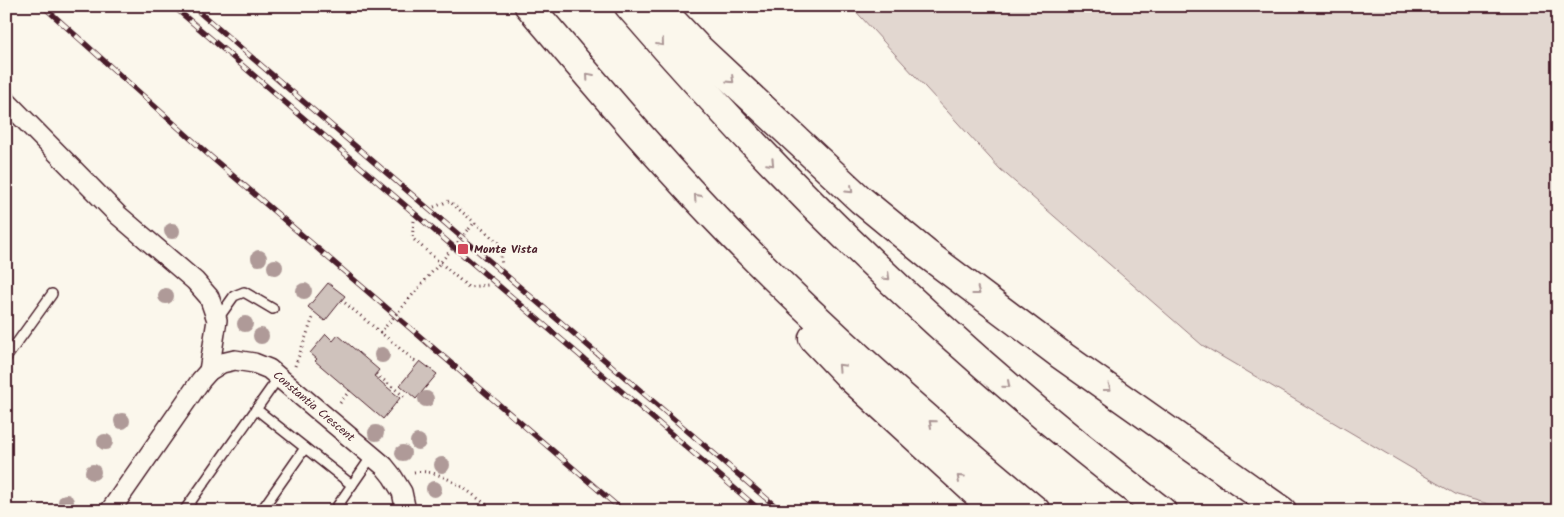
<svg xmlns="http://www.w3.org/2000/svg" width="1564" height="517" viewBox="0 0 1564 517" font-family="Kalam,sans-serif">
<rect width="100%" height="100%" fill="#fbf7ec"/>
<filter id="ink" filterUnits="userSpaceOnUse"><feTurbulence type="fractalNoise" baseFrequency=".02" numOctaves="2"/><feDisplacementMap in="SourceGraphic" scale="10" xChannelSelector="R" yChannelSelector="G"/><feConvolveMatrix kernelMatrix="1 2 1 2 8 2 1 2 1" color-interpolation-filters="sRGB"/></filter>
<g filter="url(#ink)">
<!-- green -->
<polygon fill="#e2d7d0" stroke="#967b7e" points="851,6 1558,6 1558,511 1513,511 1457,495 1202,345 1000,169"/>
<!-- building -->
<g fill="#cfc2bc" stroke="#4a1f2b">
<polygon points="328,283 345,296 325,321 308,307"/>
<polygon points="326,334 333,341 338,335 379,370 374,376 400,398 383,419 315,361 317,359 310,353"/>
<polygon points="420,361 437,374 416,399 400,385"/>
</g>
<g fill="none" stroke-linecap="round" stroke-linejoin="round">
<!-- service casing -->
<g stroke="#4a1f2b" stroke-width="12">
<g id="service">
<polyline points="217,320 234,296 244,292 273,309"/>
<polyline points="6,358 52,294"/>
<polyline points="256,409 352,485"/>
<polyline points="184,511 279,377"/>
<polyline points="261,511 305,448"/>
<polyline points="334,511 372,456"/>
</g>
</g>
<!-- minor casing -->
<g stroke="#4a1f2b" stroke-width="22">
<g id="minor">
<polyline points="6,101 118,215 195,281 209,297 217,320 209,371"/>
<polyline points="110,511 201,380 209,371 222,363 235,360 254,363 269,369 384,466 392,476 402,492 406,511"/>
</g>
</g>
<!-- motorway casing -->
<g stroke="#4a1f2b" stroke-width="31">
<g id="motorway">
<path d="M529,6c66,77 130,155 201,227 96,99 200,190 306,278"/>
<path d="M629,6c160,186 338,356 533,505"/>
<polyline points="658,6 696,46 861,200 928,255 1061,355 1282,511"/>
<polyline points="813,338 850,377 996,511"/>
</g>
</g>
<!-- path -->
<g stroke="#4a1f2b" stroke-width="3" stroke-dasharray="1 4" stroke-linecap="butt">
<polyline points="434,207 449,201 499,243 502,266"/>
<polyline points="414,221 412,238 468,287 488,285"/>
<polyline points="469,229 474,223"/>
<polyline points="345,303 415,361"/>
<polyline points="380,333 386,326"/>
<polyline points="295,366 314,315"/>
<polyline points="376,374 405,397"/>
<polyline points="340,403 350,390"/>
<path d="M414,472c30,-4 58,23 81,39"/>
</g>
<!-- service -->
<use href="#service" stroke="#fbf7ec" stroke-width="9"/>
<!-- minor -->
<use href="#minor" stroke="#fbf7ec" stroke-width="19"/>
<!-- motorway -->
<use href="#motorway" stroke="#fbf7ec" stroke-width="28"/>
<!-- rail casing -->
<g stroke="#4a1f2b" stroke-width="5.5">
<g id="rail">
<polyline points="43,6 210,156 623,511"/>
<polyline points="173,6 761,511"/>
<polyline points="192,6 781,511"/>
</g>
</g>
<!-- rail -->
<use href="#rail" stroke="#fbf7ec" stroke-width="4" stroke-dasharray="11" stroke-linecap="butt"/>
<!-- path-bridge -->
<polyline stroke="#4a1f2b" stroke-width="3" stroke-dasharray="1 4" stroke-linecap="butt" points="386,326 469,229"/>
</g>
<!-- trees -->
<g fill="#af9a98">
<circle cx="172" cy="231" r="8"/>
<circle cx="259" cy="258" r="8"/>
<circle cx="275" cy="267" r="8"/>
<circle cx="304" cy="291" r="8"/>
<circle cx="166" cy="296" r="8"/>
<circle cx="245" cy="324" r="8"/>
<circle cx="261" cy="336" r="8"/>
<circle cx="382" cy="355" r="8"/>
<circle cx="426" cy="399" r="8"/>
<circle cx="122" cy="421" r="8"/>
<circle cx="376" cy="433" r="8"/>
<circle cx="105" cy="442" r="8"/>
<circle cx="418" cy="442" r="8"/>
<circle cx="403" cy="453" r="8"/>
<circle cx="442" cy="465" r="8"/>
<circle cx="93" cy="472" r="8"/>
<circle cx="434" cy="489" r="8"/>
<circle cx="66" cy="502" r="8"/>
</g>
<!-- one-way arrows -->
<defs><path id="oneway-chevron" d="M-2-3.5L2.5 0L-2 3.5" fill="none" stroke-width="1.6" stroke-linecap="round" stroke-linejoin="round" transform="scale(1.25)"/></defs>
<g stroke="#ab9695">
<use href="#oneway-chevron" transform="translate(661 43) rotate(49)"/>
<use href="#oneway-chevron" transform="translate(589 76) rotate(-131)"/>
<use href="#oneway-chevron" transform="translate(731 80) rotate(43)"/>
<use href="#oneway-chevron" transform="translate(771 163) rotate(46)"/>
<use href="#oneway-chevron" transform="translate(850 190) rotate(43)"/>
<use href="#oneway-chevron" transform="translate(697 197) rotate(-132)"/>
<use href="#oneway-chevron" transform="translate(887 277) rotate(44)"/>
<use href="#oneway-chevron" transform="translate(977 292) rotate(37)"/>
<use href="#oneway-chevron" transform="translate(841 367) rotate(-133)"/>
<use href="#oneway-chevron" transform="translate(1007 385) rotate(41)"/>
<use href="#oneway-chevron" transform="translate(1108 388) rotate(36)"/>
<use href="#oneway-chevron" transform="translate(932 423) rotate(-139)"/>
<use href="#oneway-chevron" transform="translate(960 478) rotate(-138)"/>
</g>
</g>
<!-- markers -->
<rect fill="#d1495b" stroke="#fbf7ec" stroke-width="2" x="457" y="243" width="12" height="12" rx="2.5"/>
<g text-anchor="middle" stroke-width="4.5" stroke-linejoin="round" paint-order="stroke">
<!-- poi labels -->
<g font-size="12" font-weight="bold" fill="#4a1f2b" stroke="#fbf7ec" text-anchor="start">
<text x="474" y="253">Monte Vista</text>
</g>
<!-- street labels -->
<g font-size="12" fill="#4a1f2b" stroke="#fbf7ec">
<text transform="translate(314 406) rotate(40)" y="4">Constantia Crescent</text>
</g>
</g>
<!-- margin -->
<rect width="1564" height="517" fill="none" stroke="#fbf7ec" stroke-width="25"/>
<rect x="12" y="12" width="1539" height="492" fill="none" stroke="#4a1f2b" stroke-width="2" filter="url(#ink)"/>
</svg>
